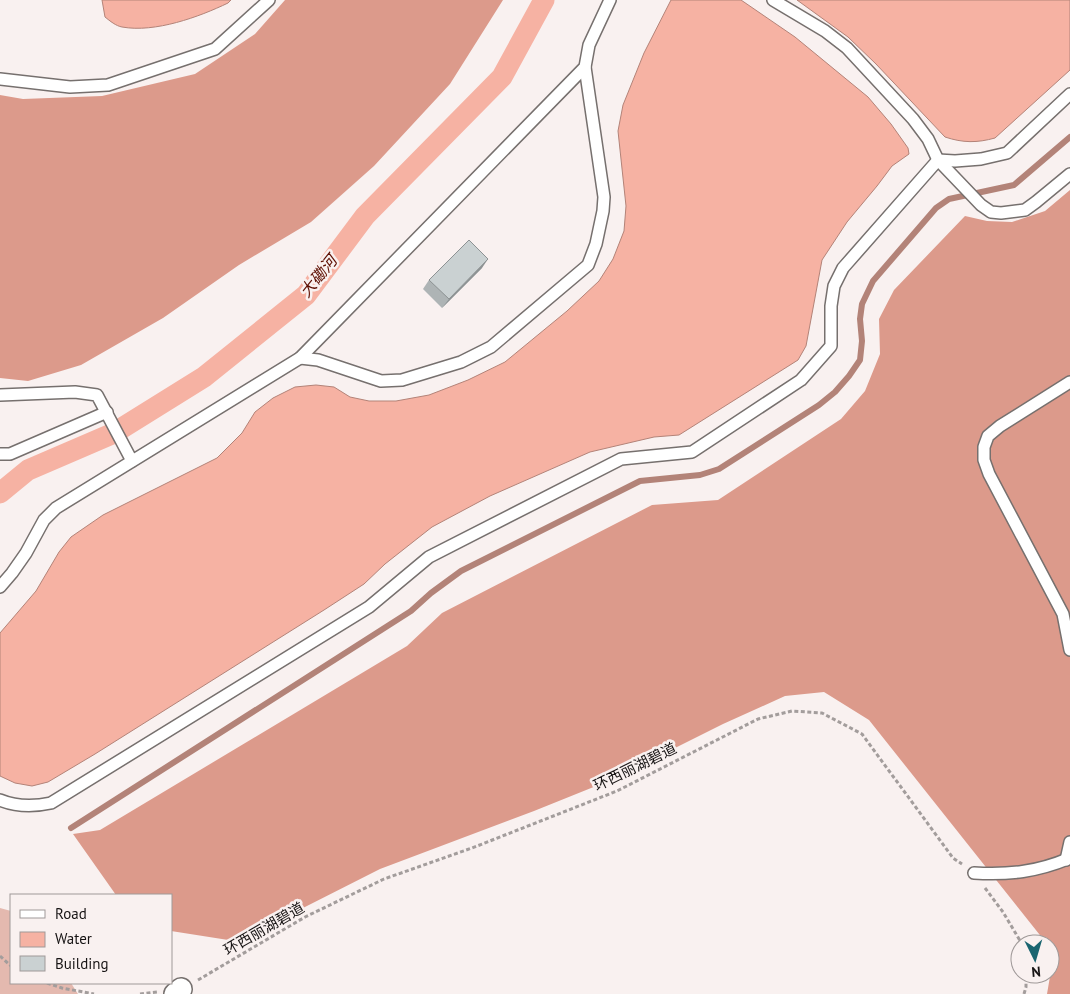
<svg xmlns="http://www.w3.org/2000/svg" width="1070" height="994" viewBox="0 0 1070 994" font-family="'PT Sans','Noto Sans SC',sans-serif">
<rect width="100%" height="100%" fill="#f9f1f0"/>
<!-- green -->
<polygon fill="#e4b9af" points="0,908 11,911 11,983 71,983 78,994 0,994"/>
<!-- forest -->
<g fill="#dc9a8b">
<polygon points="285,0 503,0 450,84 374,166 311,222 239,265 163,318 81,365 28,381 0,378 0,95 23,99 102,96 195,74 255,34"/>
<polygon points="1070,190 1070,994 1047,994 1054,953 1050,947 1050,944 1047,944 869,720 824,692 785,696 723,724 611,780 534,811 380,869 301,909 241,942 171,931 171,895 116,895 73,834 100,830 407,646 442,613 652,505 718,500 841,419 865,391 880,354 879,319 894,290 965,216 987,221 1012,222 1045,211"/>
</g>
<!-- water -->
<g fill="#f6b2a3" stroke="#b38378">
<path d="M102,0h129l-3,3c-29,14 -73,30 -106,24 -6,-1 -12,-6 -17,-10z"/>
<polygon points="671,0 741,0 795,37 868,97 891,124 908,148 909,154 892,166 877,186 847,222 822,260 806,346 798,360 679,435 654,437 590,452 490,496 432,527 385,564 364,584 324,610 95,754 48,782 32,786 15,783 0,776 0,633 36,591 59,552 71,537 103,515 217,458 242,433 255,412 273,398 295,387 316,385 334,387 350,397 369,401 396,401 429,395 468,380 505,362 567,311 599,281 613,259 624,231 626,206 618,131 623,105 644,53"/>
<path d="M797,0h273v70l-75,68c-18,5 -32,5 -50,-1l-69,-73 -28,-27z"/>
</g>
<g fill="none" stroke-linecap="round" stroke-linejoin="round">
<!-- stream -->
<polyline stroke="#b38378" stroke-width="6" points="71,828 411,611 431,593 461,571 640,481 700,475 719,469 819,405 835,392 849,376 860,360 862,341 860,319 862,304 873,281 936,208 949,199 1014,185 1070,137"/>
<!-- canal -->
<polyline stroke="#f6b2a3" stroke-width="21" points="0,493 28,470 114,433 204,377 306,295 365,216 502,77 544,0"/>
<!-- lane casing -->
<g stroke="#76706e" stroke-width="14">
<g id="lane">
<polyline points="773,0 825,31 847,48 913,119 928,139 938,160 981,205 991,212 1001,213 1025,210 1036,202 1070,174"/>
<polyline points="0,79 70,87 108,85 215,49 269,0"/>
<polyline points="300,358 318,360 381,381 402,380 461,362 491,347 588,265 596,244 603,211 604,197 585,67"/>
<polyline points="1070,382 1000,426 988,436 984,447 984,460 989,474 1063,614 1070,650"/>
<polyline points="0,395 75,392 97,395 132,461"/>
<polyline points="0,454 10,454 107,412"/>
<polyline points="0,587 12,573 26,553 44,520 56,508 300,358 585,67 589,45 610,0"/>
<path d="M0,800c17,7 33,7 51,3l318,-196 60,-50 192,-98 71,-7 109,-72 30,-34v-40l3,-20 9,-18 95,-108 17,1 26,-2 26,-6 63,-59"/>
<polyline points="1066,860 1070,842"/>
<path d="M974,873c35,2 63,-1 96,-15"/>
</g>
</g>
<!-- street casing -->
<g stroke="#76706e" stroke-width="24">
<polyline id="street" points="175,994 181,989"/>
</g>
<!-- path -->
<g stroke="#a39d9c" stroke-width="3" stroke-dasharray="4 2.5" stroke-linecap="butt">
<polyline points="985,888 1003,912 1022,944"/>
<polyline points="0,956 11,966"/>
<polyline points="198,980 305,917 384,879 472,848 617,791 758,719 792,711 822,713 862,734 953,858 962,864"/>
<polyline points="47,983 62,988 94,994"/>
<polyline points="140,994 157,992"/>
<polyline points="1024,994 1026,987 1026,974"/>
</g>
<!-- lane -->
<use href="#lane" stroke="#fff" stroke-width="11"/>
<!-- street -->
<use href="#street" stroke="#fff" stroke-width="21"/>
</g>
<!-- wall -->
<polygon fill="#aeb4b5" points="482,268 442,308 423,289 429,280"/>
<!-- shaded-wall -->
<polygon fill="#8d9293" points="488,259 482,268 442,308 449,299"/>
<!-- building -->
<polygon fill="#cad1d2" stroke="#8d9293" points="469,240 488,259 449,299 429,280"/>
<g text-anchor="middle" stroke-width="5" stroke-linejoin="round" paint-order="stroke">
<!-- street labels -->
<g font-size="15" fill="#171414" stroke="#f9f1f0">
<text transform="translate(635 767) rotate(-26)" y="5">环西丽湖碧道</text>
<text transform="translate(264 929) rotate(-30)" y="5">环西丽湖碧道</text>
</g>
<!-- water labels -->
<g font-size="16" font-style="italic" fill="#5e0f02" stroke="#f9f1f0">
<text transform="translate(318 276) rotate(-51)" y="6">大磡河</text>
</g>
</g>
<!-- legend -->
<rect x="10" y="894" width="162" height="90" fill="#f9f1f0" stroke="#9f9998"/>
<rect x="20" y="910" width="25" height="8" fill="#ffffff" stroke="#9f9998"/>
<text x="55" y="919" font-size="15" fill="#171414">Road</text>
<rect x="20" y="932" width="25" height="15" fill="#f6b2a3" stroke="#9f9998"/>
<text x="55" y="944" font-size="15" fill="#171414">Water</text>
<rect x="20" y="956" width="25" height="15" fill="#cad1d2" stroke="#9f9998"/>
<text x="55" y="969" font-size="15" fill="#171414">Building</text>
<!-- north arrow -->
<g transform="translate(1035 959) rotate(175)"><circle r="24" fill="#f9f1f0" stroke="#9f9998"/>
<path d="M0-4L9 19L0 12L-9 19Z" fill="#1a6570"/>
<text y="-8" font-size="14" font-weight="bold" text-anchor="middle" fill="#171414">N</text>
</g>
</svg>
